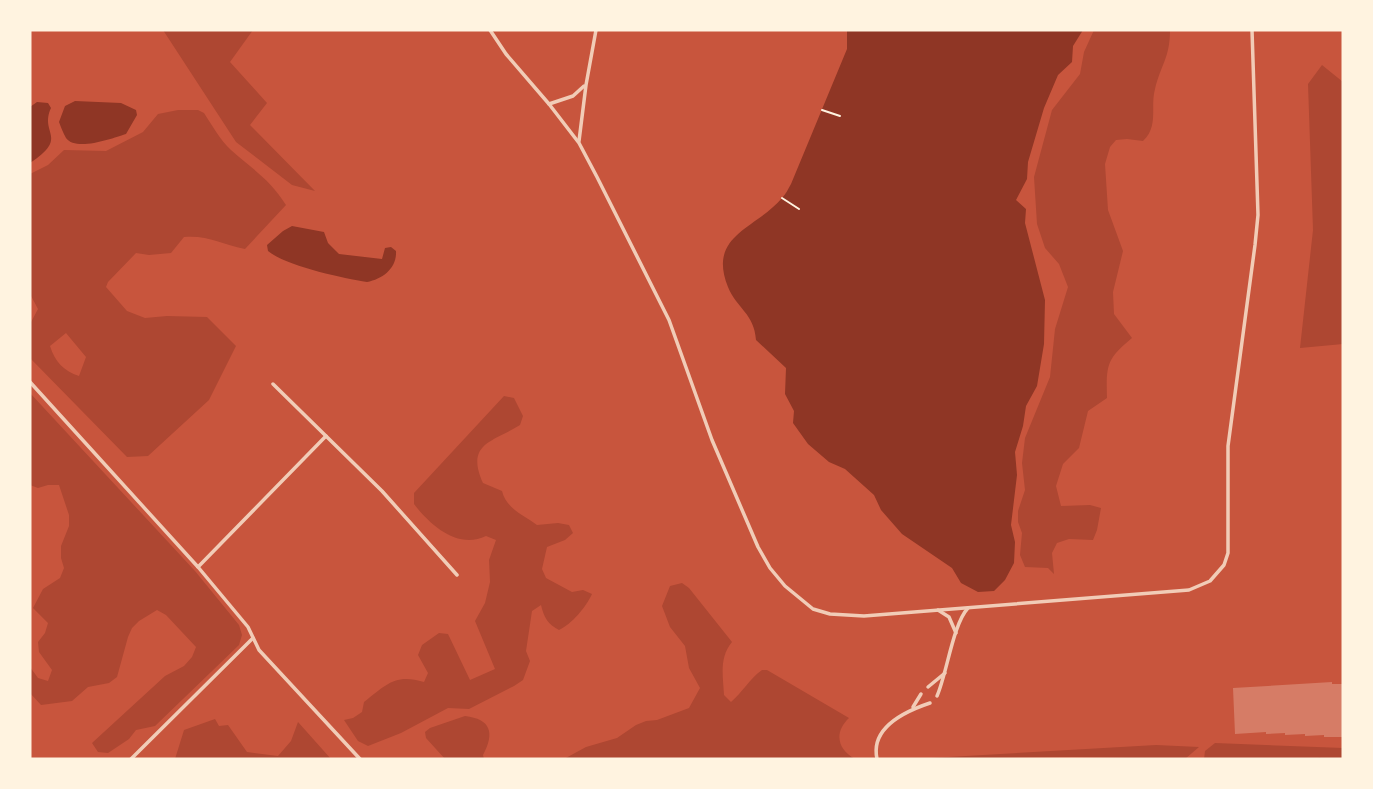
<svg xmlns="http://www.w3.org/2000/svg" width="1373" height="789" viewBox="0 0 1373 789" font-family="'Fira Sans',sans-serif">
<rect width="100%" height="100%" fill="#c8553d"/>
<!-- green -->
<g fill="#ae4732" fill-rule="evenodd">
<polygon points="163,30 253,30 230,62 267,103 250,125 315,191 292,185 236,142"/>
<path d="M1094,30h76c0,28 -9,34 -15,59 -5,18 4,37 -12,52l-16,-2 -11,1 -6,7 -5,17 3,46 15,41 -10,41 1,22 18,24c-25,21 -26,26 -25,60l-19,13 -9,37 -16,16 -7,22 5,20 29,-1 11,3 -4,22 -4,10 -24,-1 -12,4 -5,10 2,21 -6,-6 -23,-1 -5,-12 2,-22 -4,-11v-11l7,-21 -3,-27 3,-25 25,-61 5,-48 13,-42 -9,-23 -14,-16 -8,-24 -3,-47 18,-67 28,-36 4,-22z"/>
<polygon points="1322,65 1343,82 1343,344 1300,348 1313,230 1308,84"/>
<path d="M178,110h20l6,3c8,12 16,27 27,37 21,19 39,29 55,55l-41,44c-24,-5 -37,-14 -61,-12l-13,16 -22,2 -13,-2 -28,29 -2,5 21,24 18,7 22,-2 40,1 29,29 -27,54 -61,56 -21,1 -97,-99v-34l8,-15 -8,-15v-120l18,-9 16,-15 42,1 37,-19 15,-18zM66,333l20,24 -7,19c-15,-5 -24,-14 -29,-30z"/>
<polygon points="30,393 195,571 239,625 242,635 239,645 155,726 136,730 129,739 108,753 98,752 92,743 165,676 184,666 192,657 196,647 166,615 157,610 139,621 132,628 128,637 117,677 109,683 88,687 72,701 41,705 30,693 30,667 38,678 48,681 52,670 39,652 38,642 45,633 48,623 33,608 43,589 60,578 64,568 61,558 61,546 69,526 69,515 59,485 48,485 38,488 30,485"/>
<path d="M504,396l10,2 9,18 -3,9c-27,17 -55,18 -37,58l19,8c5,19 21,23 35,34l21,-2 11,2 4,8 -8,7 -18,7 -5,22 4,9 26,14 11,-2 9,4c-6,13 -20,30 -33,36 -11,-6 -15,-12 -18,-25l-9,6 -6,40 4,10 -7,19 -9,6 -45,23 -21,-1 -47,25 -33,13 -10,-5 -14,-21 9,-2 9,-6 2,-10c22,-17 31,-29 60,-20l4,-9 -10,-18 4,-10 17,-12 9,1 22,46 25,-11 -20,-48 10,-18 5,-21 -1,-22 7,-20 -10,-4c-28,14 -56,-11 -72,-32v-11z"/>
<path d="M682,583l7,5 43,54c-13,16 -9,33 -8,53l7,7c12,-10 18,-23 31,-32h5l82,48c-15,14 -12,31 6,41h-291l22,-12 31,-9 19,-13 10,-4 11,-1 32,-12 11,-20 -11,-20 -4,-22 -15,-19 -8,-21 8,-20z"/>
<path d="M465,716c26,3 30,17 18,39l1,4h-39l-19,-21 -1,-6 5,-4z"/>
<polygon points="215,719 219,726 228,725 247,752 278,756 291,741 298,722 331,759 175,759 184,730"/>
<polygon points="1215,743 1343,748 1343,759 1204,759 1205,751"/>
<polygon points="1156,745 1199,747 1185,759 1073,757 914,759"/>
</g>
<!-- water -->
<g fill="#8f3625">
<path d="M847,30h236l-10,16 -1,16 -14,13 -14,33 -16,54 -1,17 -11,21 10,9 -1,14 20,77 -1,44 -7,42 -11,20 -3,20 -8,26 2,23 -6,50 4,17 -1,21 -9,17 -11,11 -16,1 -17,-9 -9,-15 -50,-34 -21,-24 -7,-15 -29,-26 -16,-7 -21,-18 -15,-21 1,-12 -9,-17 1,-26 -30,-28c-2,-27 -19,-31 -28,-53 -21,-52 28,-58 54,-89 4,-4 6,-9 9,-14l56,-135z"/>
<path d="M75,101l46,2 15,7 1,5 -11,19c-13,4 -50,18 -60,4 -3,-5 -5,-11 -7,-16l6,-16z"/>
<path d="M37,102l11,1 3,5c-12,26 19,29 -21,55v-56z"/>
<path d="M292,226l32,6 4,11 11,11 43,5 3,-11 6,-1 5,4c1,17 -13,28 -29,31 -25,-4 -81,-16 -99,-31l-1,-6 16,-14z"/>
</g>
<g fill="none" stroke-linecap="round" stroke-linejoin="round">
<!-- stream -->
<polyline stroke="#8f3625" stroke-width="2.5" points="1319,759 1320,759"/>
</g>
<!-- building -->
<polygon fill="#d67c66" points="1332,682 1332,684 1343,684 1343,737 1324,737 1324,735 1305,736 1305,734 1285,735 1285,733 1266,734 1266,732 1235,734 1233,688"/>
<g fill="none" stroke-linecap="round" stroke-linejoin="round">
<!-- path -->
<g stroke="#fff3e0" stroke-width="2">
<polyline points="822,110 840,116"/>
<polyline points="782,198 799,209"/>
</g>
<!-- minor -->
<g stroke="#f1ccb7" stroke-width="3.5">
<polyline points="490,30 506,54 549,104 579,143 597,177 669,320 712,440 758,547 770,568 785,586 813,609 830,614 864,616 1189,590 1210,581 1224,565 1228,553 1228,446 1255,245 1258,215 1252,30"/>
<polyline points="549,104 573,96 584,86"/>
<polyline points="579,141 586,85 596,30"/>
<polyline points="30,382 198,567 248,627 259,650 360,759"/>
<polyline points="273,384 382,491 457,575"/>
<polyline points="198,567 326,436"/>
<polyline points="938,610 949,617 956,633"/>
<polyline points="928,687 945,673"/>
<path d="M937,696c10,-23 16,-72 31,-88"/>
<polyline points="913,707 921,694"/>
<polyline points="131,759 253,638"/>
<path d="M877,759c-7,-32 29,-48 53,-56"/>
</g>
</g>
<!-- border -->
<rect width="1373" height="789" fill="none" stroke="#fff3e0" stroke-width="63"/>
</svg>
